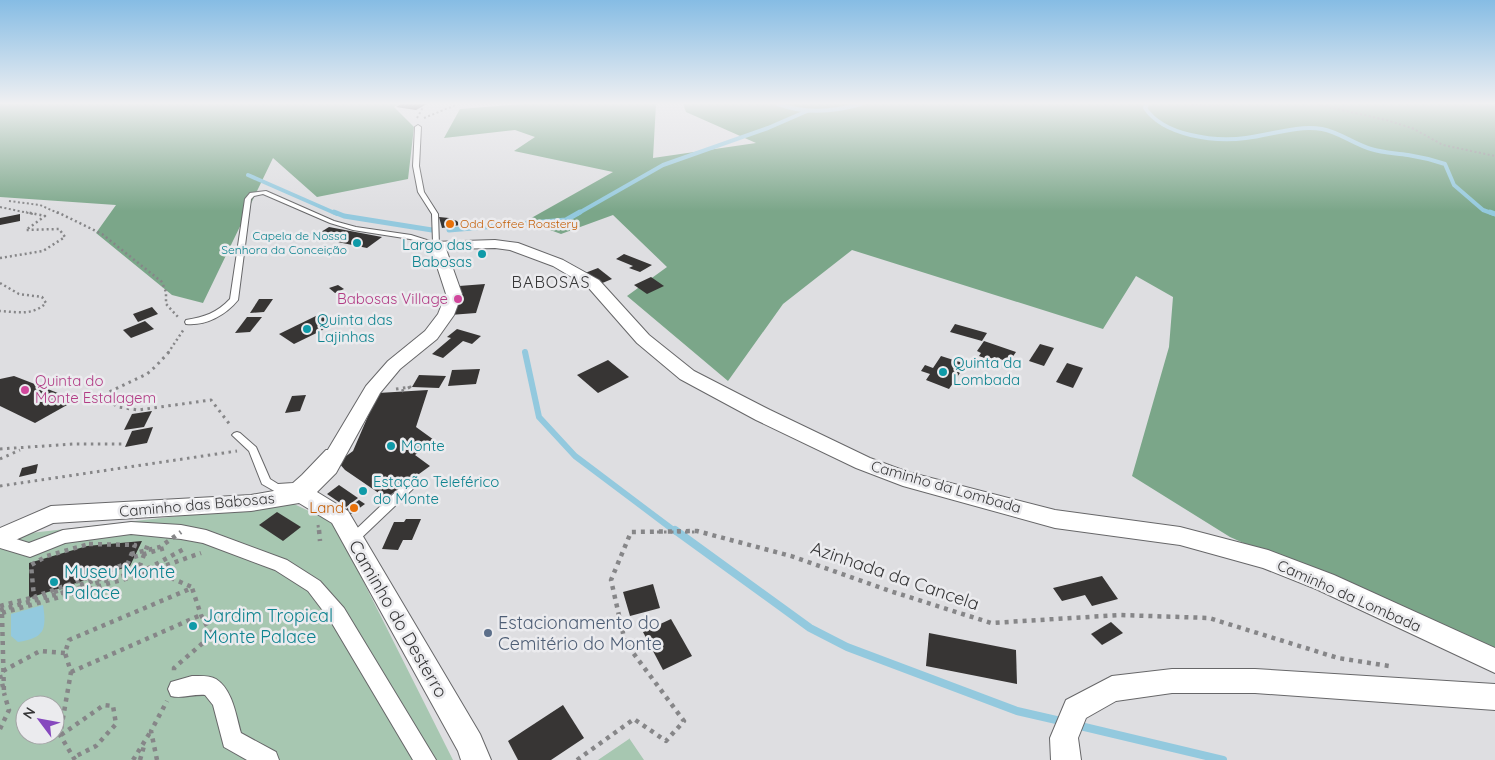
<svg xmlns="http://www.w3.org/2000/svg" width="1495" height="760" viewBox="0 0 1495 760" font-family="Quicksand,sans-serif">
<rect width="100%" height="100%" fill="#dedee1"/>
<!-- green -->
<g fill="#a7c7b1" fill-rule="evenodd">
<path d="M292,503l42,20 119,237h-453v-213l22,-13zM25,705h30v30h-30z"/>
<polygon points="629,738 644,760 598,760 629,739"/>
</g>
<!-- forest -->
<g fill="#7ba689">
<polygon points="0,104 399,104 394,107 414,127 408,179 317,197 273,158 203,303 172,295 96,233 116,205 0,197"/>
<polygon points="522,104 656,104 653,158 756,143 686,112 683,104 1495,104 1495,656 1230,537 1132,476 1169,347 1173,297 1136,276 1103,329 852,250 783,304 728,381 627,296 667,267 613,215 561,234 526,221 613,172 514,151 535,137 515,130 444,138 460,109"/>
</g>
<!-- water -->
<path fill="#93c9de" d="M43,605c4,25 1,33 -25,37l-7,-6v-22z"/>
<g fill="none" stroke-linecap="round" stroke-linejoin="round">
<!-- stream-far3 -->
<g stroke="#93c9de" stroke-width="4">
<path d="M778,104c27,10 55,8 83,0"/>
<path d="M1147,104l-2,4c19,28 69,34 101,30 25,-3 50,-13 76,-9 17,3 32,15 49,20 12,4 25,4 37,6 13,2 25,5 37,9l9,21 29,25 11,4"/>
<polyline points="248,175 337,214"/>
<polyline points="577,214 663,165 768,128 807,111"/>
</g>
<!-- stream-far2 -->
<g stroke="#93c9de" stroke-width="5">
<polyline points="334,212 344,216 432,230"/>
<polyline points="1490,212 1495,214"/>
<polyline points="449,230 566,220 580,212"/>
</g>
<!-- stream-far1 -->
<polyline stroke="#93c9de" stroke-width="6" points="525,352 539,417 575,456 676,532"/>
<!-- stream -->
<g stroke="#93c9de" stroke-width="8">
<polyline points="675,530 810,628 847,647 1017,711 1065,722"/>
<polyline points="1076,725 1223,760"/>
</g>
</g>
<!-- building -->
<g fill="#373534">
<polygon points="401,104 427,104 416,110 396,107"/>
<polygon points="20,214 20,221 0,225 0,218"/>
<polygon points="439,217 449,218 457,221 460,225 442,228"/>
<polygon points="329,227 382,237 367,248 313,237"/>
<polygon points="624,254 652,265 640,272 629,268 633,266 616,259"/>
<polygon points="598,268 612,279 600,284 585,273"/>
<polygon points="651,277 664,286 647,294 634,285"/>
<polygon points="485,284 476,313 450,315 459,286"/>
<polygon points="338,285 344,289 335,293 329,288"/>
<polygon points="259,299 273,299 264,312 250,313"/>
<polygon points="152,307 158,314 138,322 133,314"/>
<polygon points="320,314 335,324 294,344 279,334"/>
<polygon points="247,317 262,317 250,332 235,333"/>
<polygon points="145,321 154,329 131,338 123,330"/>
<polygon points="955,324 987,333 982,341 950,332"/>
<polygon points="457,329 481,336 472,344 463,341 443,358 432,354 451,338 447,337"/>
<polygon points="984,341 1016,352 1009,362 994,357 992,361 979,356 981,353 977,351"/>
<polygon points="1040,344 1054,348 1044,366 1029,361"/>
<polygon points="941,356 966,364 949,389 926,380 930,374 921,371 925,365 933,368"/>
<polygon points="608,360 629,377 598,393 577,375"/>
<polygon points="1067,363 1083,368 1073,388 1056,382"/>
<polygon points="480,369 476,384 448,386 452,370"/>
<polygon points="419,375 446,376 439,388 412,387"/>
<polygon points="14,376 76,400 35,423 0,406 0,379"/>
<polygon points="428,390 416,427 434,440 415,455 430,466 386,498 345,470 338,462 353,451 378,393"/>
<polygon points="306,395 300,411 285,413 292,396"/>
<polygon points="152,411 144,427 124,430 132,414"/>
<polygon points="153,427 147,443 125,447 132,431"/>
<polygon points="38,464 36,473 19,477 22,468"/>
<polygon points="339,485 358,498 346,507 327,494"/>
<polygon points="359,500 365,504 347,517 341,513"/>
<polygon points="277,512 301,527 283,541 259,525"/>
<polygon points="406,519 421,519 412,540 403,540 398,550 382,549 394,522 404,522"/>
<polygon points="142,541 130,566 29,598 29,563 87,546"/>
<polygon points="1102,576 1118,599 1092,606 1085,595 1062,601 1053,588"/>
<polygon points="653,584 660,608 630,616 623,592"/>
<polygon points="671,619 692,656 663,670 643,632"/>
<polygon points="1111,622 1123,633 1102,645 1091,634"/>
<polygon points="929,633 1016,650 1017,684 926,666"/>
<polygon points="563,705 584,738 551,760 518,760 508,741"/>
</g>
<g fill="none" stroke-linecap="round" stroke-linejoin="round">
<!-- service casing -->
<g stroke="#676769" stroke-width="2">
<g id="service">
<path d="M418,125l3,2 -2,39 5,26 14,22 1,32h-4l-25,-7 -57,-9 -23,-7 -67,-29 -9,2 -3,3 -13,101c-12,15 -32,26 -52,24l-1,-2 1,-2c18,-3 31,-7 44,-21l15,-100 5,-6 16,-2 68,30 22,6 55,8 22,7 -1,-28 -14,-22 -5,-26 2,-39z"/>
<polygon points="237,432 240,433 256,447 270,479 278,484 293,483 302,475 326,450 332,450 334,452 310,481 300,489 276,492 262,484 249,451 232,435 234,433"/>
<polygon points="413,478 417,479 418,482 417,485 356,543 352,544 348,543 347,540 348,537 409,479"/>
</g>
</g>
<!-- pedestrian casing -->
<g stroke="#676769" stroke-width="2">
<g id="pedestrian">
<polygon points="131,522 181,525 206,530 287,560 320,581 344,608 436,760 413,760 330,620 308,591 275,570 203,543 181,539 131,534 65,543 30,557 0,548 0,534 29,543 63,530"/>
<path d="M192,676c7,0 17,-1 24,3 17,11 20,37 25,54l35,19 3,8h-32l-23,-13 -11,-42 -8,-10c-12,-1 -24,4 -34,1l-3,-7 3,-7z"/>
</g>
</g>
<!-- minor casing -->
<g stroke="#676769" stroke-width="2">
<g id="minor">
<polygon points="495,240 518,243 563,260 599,280 649,335 694,371 770,410 870,458 908,472 1055,510 1180,527 1268,550 1334,575 1495,648 1495,673 1316,589 1263,568 1180,545 1055,528 903,486 856,468 756,420 680,379 637,343 587,286 553,266 510,250 495,248 446,249 462,294 454,315 437,339 400,369 380,393 336,473 317,492 348,511 480,734 491,760 461,760 458,751 332,523 299,503 251,511 53,523 0,547 0,528 51,506 251,495 296,487 320,463 366,386 388,361 425,331 438,314 446,294 430,245 432,242"/>
<polygon points="1172,669 1255,669 1495,684 1495,710 1255,693 1172,693 1116,701 1086,718 1078,738 1081,760 1051,760 1050,738 1066,700 1112,676"/>
</g>
</g>
<!-- path-far3 -->
<g stroke="#868688" stroke-width="2" stroke-dasharray="2 2.5" stroke-linecap="butt">
<polyline points="1191,104 1210,106 1221,104"/>
<polyline points="1316,104 1386,120 1412,128 1443,145 1495,156"/>
<polyline points="417,118 422,109 419,108"/>
<polyline points="424,118 458,104"/>
<polyline points="9,201 40,205 60,214"/>
<polyline points="0,207 33,214"/>
</g>
<!-- path-far2 -->
<g stroke="#868688" stroke-width="2.5" stroke-dasharray="2 3" stroke-linecap="butt">
<polyline points="57,212 102,234 162,282 166,292 166,304 178,317"/>
<polyline points="0,258 43,251 65,237 59,229 26,230 45,216 26,212"/>
<path d="M0,283l19,11 23,3 4,6c-13,13 -29,9 -46,8"/>
<polyline points="168,353 184,329"/>
</g>
<!-- path-far1 -->
<g stroke="#868688" stroke-width="3" stroke-dasharray="2.5 4.5" stroke-linecap="butt">
<polyline points="169,352 156,366 147,374 111,391 106,394 106,399 118,407 138,410 211,400 231,426"/>
<polyline points="396,389 410,387 400,392"/>
<polyline points="0,449 73,444 124,444"/>
<polyline points="0,459 20,450"/>
<polyline points="0,486 237,451"/>
<polyline points="318,525 319,532"/>
<polyline points="657,532 699,532"/>
</g>
<!-- path -->
<g stroke="#868688" stroke-width="4.5" stroke-dasharray="4 5" stroke-linecap="butt">
<polyline points="319,530 320,541"/>
<polygon points="89,544 135,545 128,563 34,597 31,565 47,556"/>
<polyline points="134,557 165,548"/>
<polyline points="161,568 159,573 192,587"/>
<polyline points="54,592 139,568 148,544"/>
<polyline points="0,606 35,597"/>
<polyline points="0,610 147,569 184,549"/>
<polyline points="2,613 136,576 201,553"/>
<polyline points="2,614 4,694"/>
<polyline points="3,671 40,651 65,653"/>
<polyline points="71,672 201,615"/>
<polyline points="0,675 3,687"/>
<polyline points="0,729 9,710 4,693"/>
<polyline points="61,735 104,705 113,706 116,724 96,746 74,757"/>
<polyline points="75,760 60,735 71,672 65,653 69,640 192,588 201,615 212,635 174,668 174,672"/>
<polyline points="133,760 151,731"/>
<polyline points="140,760 144,746"/>
<polyline points="157,760 151,731 167,701"/>
<polyline points="577,760 634,719 666,741 684,721 625,642 611,580 631,532 697,531 791,556 890,591 991,623 1120,615 1209,618 1338,658 1389,666"/>
</g>
<!-- service -->
<use href="#service" fill="#fff" fill-rule="evenodd"/>
<!-- pedestrian -->
<use href="#pedestrian" fill="#fff" fill-rule="evenodd"/>
<!-- minor -->
<use href="#minor" fill="#fff" fill-rule="evenodd"/>
<!-- path-bridge -->
<polyline stroke="#868688" stroke-width="4.5" stroke-dasharray="4 5" stroke-linecap="butt" points="131,554 160,547 181,532"/>
</g>
<!-- sky -->
<linearGradient id="sky" x2="0" y2="1"><stop stop-color="#86bce4"/><stop offset="0.49" stop-color="#f0f0f2"/><stop offset="1" stop-color="#f0f0f2" stop-opacity="0"/></linearGradient>
<rect width="1495" height="211" fill="url(#sky)"/>
<!-- markers -->
<g fill="#e8710a" stroke="#ebebee" stroke-width="2">
<circle cx="450" cy="224" r="5"/>
<circle cx="354" cy="508" r="5"/>
</g>
<g fill="#0f9aa8" stroke="#ebebee" stroke-width="2">
<circle cx="357" cy="243" r="5"/>
<circle cx="482" cy="254" r="5"/>
<circle cx="307" cy="329" r="5"/>
<circle cx="943" cy="372" r="5"/>
<circle cx="391" cy="446" r="5"/>
<circle cx="363" cy="491" r="5"/>
<circle cx="54" cy="582" r="5"/>
<circle cx="193" cy="626" r="5"/>
</g>
<g fill="#d1479c" stroke="#ebebee" stroke-width="2">
<circle cx="458" cy="299" r="5"/>
<circle cx="25" cy="390" r="5"/>
</g>
<circle fill="#5c6f8a" stroke="#ebebee" stroke-width="2" cx="488" cy="633" r="5"/>
<g text-anchor="middle" stroke-width="5" stroke-linejoin="round" paint-order="stroke">
<!-- far-food labels -->
<g font-size="12" fill="#c56008" stroke="#ebebee" text-anchor="start">
<text x="460" y="228">Odd Coffee Roastery</text>
</g>
<!-- far-culture labels -->
<g font-size="12" fill="#0d838f" stroke="#ebebee" text-anchor="end">
<text x="347" y="240">Capela de Nossa<tspan x="347" dy="14">Senhora da Conceição</tspan></text>
</g>
<!-- culture labels -->
<g font-size="15" fill="#0d838f" stroke="#ebebee" text-anchor="start">
<text x="472" y="250" text-anchor="end">Largo das<tspan x="472" dy="17">Babosas</tspan></text>
<text x="317" y="325">Quinta das<tspan x="317" dy="17">Lajinhas</tspan></text>
<text x="953" y="368">Quinta da<tspan x="953" dy="17">Lombada</tspan></text>
<text x="401" y="451">Monte</text>
<text x="373" y="487">Estação Teleférico<tspan x="373" dy="17">do Monte</tspan></text>
</g>
<!-- hotel labels -->
<g font-size="15" fill="#b23c85" stroke="#ebebee" text-anchor="end">
<text x="448" y="304">Babosas Village</text>
<text x="35" y="386" text-anchor="start">Quinta do<tspan x="35" dy="17">Monte Estalagem</tspan></text>
</g>
<!-- street labels -->
<g font-size="15" fill="#373738" stroke="#ebebee">
<text transform="translate(946 487) rotate(16)" y="5">Caminho da Lombada</text>
<text transform="translate(197 505) rotate(-5)" y="5">Caminho das Babosas</text>
<text transform="translate(1349 596) rotate(24)" y="5">Caminho da Lombada</text>
</g>
<!-- food labels -->
<g font-size="15" fill="#c56008" stroke="#ebebee" text-anchor="end">
<text x="344" y="513">Land</text>
</g>
<!-- neighbourhood labels -->
<g font-size="16" letter-spacing="1" fill="#373738" stroke="#ebebee">
<text x="551" y="288">BABOSAS</text>
</g>
<!-- near-culture labels -->
<g font-size="18" fill="#0d838f" stroke="#ebebee" text-anchor="start">
<text x="64" y="578">Museu Monte<tspan x="64" dy="21">Palace</tspan></text>
<text x="203" y="622">Jardim Tropical<tspan x="203" dy="21">Monte Palace</tspan></text>
</g>
<!-- near-street labels -->
<g font-size="18" fill="#373738" stroke="#ebebee">
<text transform="translate(895 576) rotate(19)" y="6">Azinhada da Cancela</text>
<text transform="translate(398 619) rotate(60)" y="6">Caminho do Desterro</text>
</g>
<!-- near-service labels -->
<g font-size="18" fill="#4e5e75" stroke="#ebebee" text-anchor="start">
<text x="498" y="629">Estacionamento do<tspan x="498" dy="21">Cemitério do Monte</tspan></text>
</g>
</g>
<!-- north arrow -->
<g transform="translate(40 720) rotate(302)"><circle r="24" fill="#ebebee" stroke="#a3a3a5"/>
<path d="M0-4L9 19L0 12L-9 19Z" fill="#8648be"/>
<text y="-8" font-size="14" font-weight="bold" text-anchor="middle" fill="#373738">N</text>
</g>
</svg>
